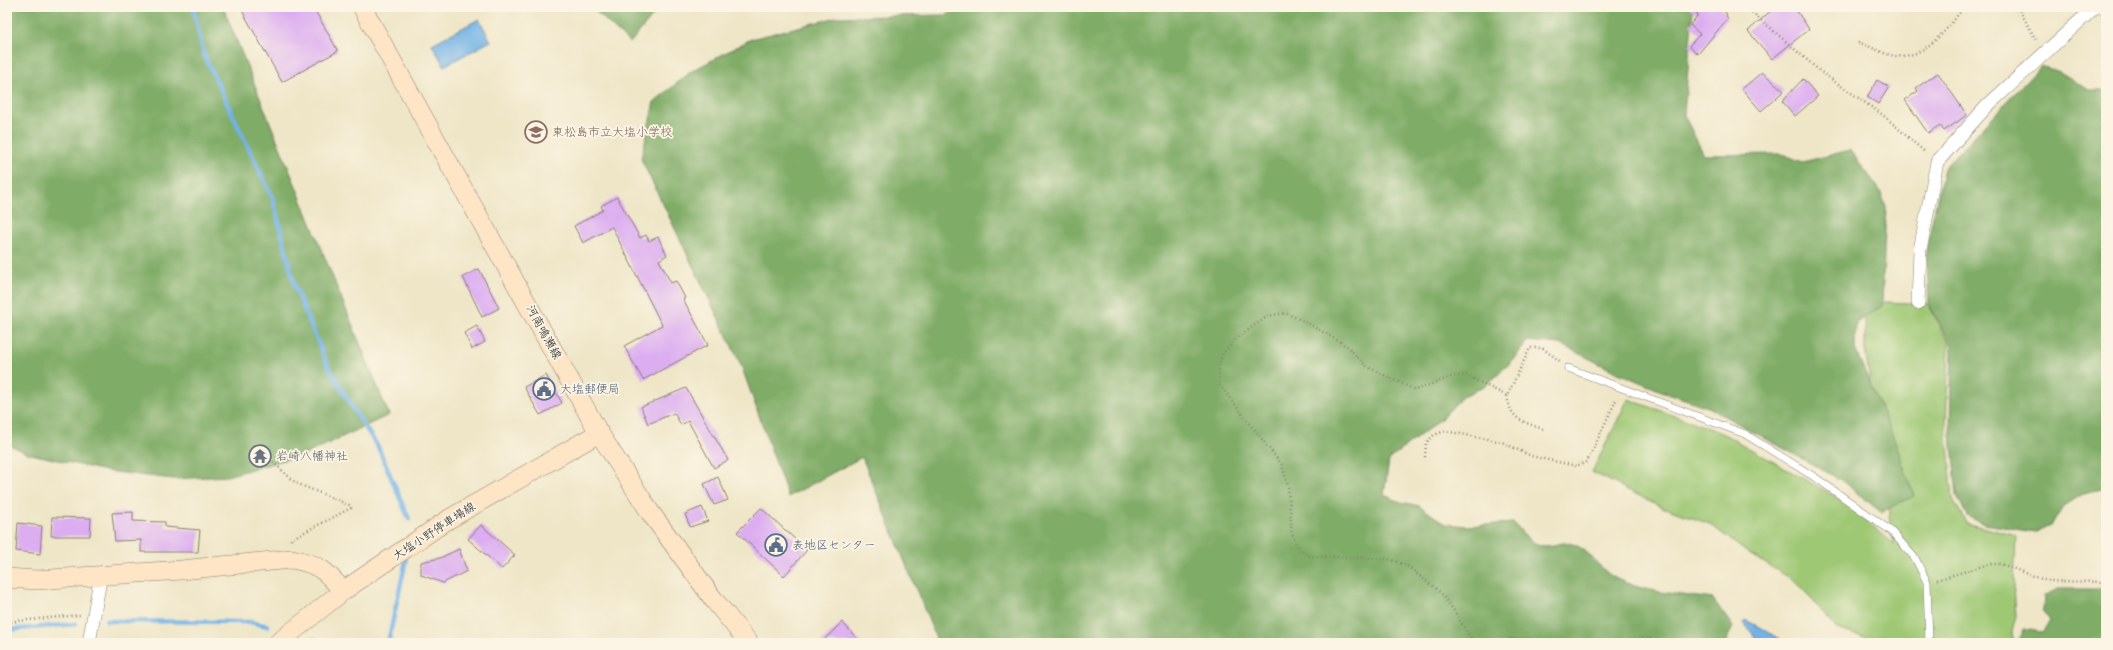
<svg xmlns="http://www.w3.org/2000/svg" width="2113" height="650" viewBox="0 0 2113 650" font-family="Mali,'Klee One',sans-serif">
<rect width="100%" height="100%" fill="#fcf5e5"/>
<filter id="ink" filterUnits="userSpaceOnUse"><feTurbulence type="fractalNoise" baseFrequency=".025" numOctaves="2"/><feDisplacementMap in="SourceGraphic" scale="8" xChannelSelector="R" yChannelSelector="G"/><feConvolveMatrix kernelMatrix="1 2 1 2 8 2 1 2 1" color-interpolation-filters="sRGB"/></filter>
<filter id="wash" filterUnits="userSpaceOnUse"><feTurbulence type="fractalNoise" baseFrequency=".012" numOctaves="4" result="noise"/><feDisplacementMap in="SourceGraphic" scale="16" xChannelSelector="R" yChannelSelector="G"/><feGaussianBlur stdDeviation="0.9" result="paint"/><feColorMatrix in="noise" values="0 0 0 0 0 0 0 0 0 0 0 0 0 0 0 0 0 1.4 0 .05"/><feComposite in="paint" operator="in"/></filter>
<g filter="url(#wash)">
<rect width="100%" height="100%" fill="#efe6c8"/>
<!-- green -->
<polygon fill="#9fc875" stroke="#5e7248" points="1865,301 1928,304 1949,344 1946,424 1953,499 1966,523 2016,536 2014,587 2016,615 2012,631 2013,643 1883,643 1837,629 1797,582 1749,554 1710,524 1662,507 1592,472 1628,399 1720,432 1842,500 1894,544 1889,516 1888,496 1865,350"/>
<!-- forest -->
<g fill="#7fac66" stroke="#4e6441">
<polygon points="7,7 223,7 389,415 306,454 227,476 173,479 106,471 27,453 7,444"/>
<polygon points="591,7 660,7 630,43"/>
<path d="M965,7h726l2,3 -9,105 20,40 78,-1 21,8 47,-12 29,39 7,17 -4,100 -26,17 -1,26 40,92 19,55 -33,16 -40,-32 -133,-73 -44,-15 -46,-19 -58,-29 -33,-3 -11,16 -16,16 -14,12 -24,12 -20,21 -53,42 -5,35 17,7 18,4 27,18 22,2 46,-3c7,8 19,23 31,23 8,0 17,-4 24,-3 20,4 30,27 46,35 30,15 65,16 98,21l20,28 -8,16h-787l-76,-186 -74,40 -47,-132 -100,-206 13,-57 38,-31 59,-32 86,-22 109,-2z"/>
<polygon points="2041,66 2060,72 2089,90 2106,90 2106,488 2084,493 2063,506 2052,524 2035,532 1984,524 1967,516 1957,496 1950,424 1952,346 1929,304 1926,249 1944,168"/>
<polygon points="2058,589 2106,589 2106,643 2018,643 2023,629 2042,632 2050,621 2043,610 2044,596"/>
</g>
<!-- water -->
<g fill="#72b2e6" stroke="#476781">
<polygon points="479,19 491,41 444,66 432,44"/>
<polygon points="1745,620 1762,628 1785,643 1760,643 1744,623"/>
</g>
<g fill="none" stroke-linecap="round" stroke-linejoin="round">
<!-- stream -->
<g stroke="#72b2e6" stroke-width="4.5">
<polyline points="193,7 204,55 273,199 295,287 327,364 352,407 378,447 409,519"/>
<polyline points="106,621 250,622 268,626"/>
<polyline points="7,630 76,624"/>
<polyline points="313,639 321,643"/>
<polyline points="388,643 406,560"/>
</g>
</g>
<g id="blocks">
<!-- building -->
<g fill="#dcadf1">
<polygon points="240,7 313,7 338,51 282,82"/>
<polygon points="1689,7 1718,7 1727,14 1726,16 1728,18 1698,54 1689,46 1700,34 1690,25 1698,15"/>
<polygon points="1775,7 1794,7 1809,29 1772,59 1748,31"/>
<polygon points="1762,72 1784,91 1761,111 1742,89"/>
<polygon points="1938,73 1967,115 1944,131 1940,125 1928,133 1905,100 1918,91 1916,88"/>
<polygon points="1803,79 1818,96 1795,116 1782,101"/>
<polygon points="1877,80 1889,87 1878,104 1867,97"/>
<polygon points="617,197 640,238 646,235 649,241 658,237 667,255 659,260 671,283 676,281 685,298 683,299 708,345 643,380 624,346 662,325 612,227 583,243 574,226 603,210 601,206"/>
<polygon points="479,269 499,308 482,317 463,277"/>
<polygon points="477,326 485,342 472,349 464,333"/>
<polygon points="546,375 562,403 540,415 524,387"/>
<polygon points="686,388 728,460 714,468 688,421 681,425 674,413 648,424 641,407"/>
<polygon points="718,477 728,500 714,505 704,484"/>
<polygon points="702,507 708,521 690,527 685,514"/>
<polygon points="761,508 807,550 784,576 737,532"/>
<polygon points="133,512 133,521 165,522 165,527 200,530 198,552 141,552 141,540 115,541 112,513"/>
<polygon points="52,517 91,518 90,536 51,536"/>
<polygon points="18,523 42,526 40,554 16,551"/>
<polygon points="481,525 515,555 502,569 468,539"/>
<polygon points="459,549 467,571 443,583 421,575 421,562 440,558"/>
<polygon points="842,622 861,643 821,643"/>
</g>
</g>
</g>
<g filter="url(#ink)">
<use href="#blocks" fill-opacity="0" stroke="#868172" stroke-width="1"/>
<g fill="none" stroke-linecap="round" stroke-linejoin="round">
<!-- lane casing -->
<g stroke="#868172" stroke-width="8">
<g id="lane">
<polyline points="2101,7 2106,15"/>
<polyline points="1568,368 1745,434 1816,478 1891,531 1915,558 1927,582 1929,643"/>
</g>
</g>
<!-- street casing -->
<g stroke="#868172" stroke-width="14">
<g id="street">
<polyline points="1918,303 1920,250 1937,162 1987,106 2095,7"/>
<polyline points="89,643 101,574"/>
</g>
</g>
<!-- secondary casing -->
<g stroke="#868172" stroke-width="20">
<g id="secondary">
<polyline points="362,7 599,433 650,512 714,600 749,643"/>
<path d="M7,578l30,2 144,-10 111,-11c27,5 34,12 51,32"/>
<polyline points="278,643 343,591 449,519 599,433"/>
</g>
</g>
<!-- path -->
<g stroke="#868172" stroke-width="2.5" stroke-dasharray="1 3" stroke-linecap="butt">
<polyline points="1746,7 1821,72 1883,115 1926,153"/>
<polyline points="2018,7 2037,42"/>
<path d="M1858,42c11,4 22,10 32,13 33,8 57,-26 74,-48"/>
<path d="M1507,396c4,24 14,25 36,33"/>
<polyline points="264,454 296,483 349,505 351,508 291,539 291,543"/>
<polyline points="1425,457 1426,443 1434,435 1445,431 1502,442 1531,456 1576,466 1587,462 1617,398"/>
<polyline points="1937,580 1989,564 2001,564 2047,581 2106,582"/>
<polyline points="7,622 80,615"/>
<polyline points="1477,643 1470,637 1455,612 1440,592 1406,565 1388,559 1308,556 1298,548 1292,534 1288,486 1282,465 1219,384 1219,365 1223,353 1238,337 1268,316 1285,313 1304,321 1347,346 1366,366 1415,390 1454,376 1466,375 1507,396 1530,348 1542,348 1560,361"/>
<polyline points="1623,643 1633,639 1650,638 1655,643"/>
</g>
<!-- lane -->
<use href="#lane" stroke="#fff" stroke-width="7"/>
<!-- street -->
<use href="#street" stroke="#fff" stroke-width="13"/>
<!-- secondary -->
<use href="#secondary" stroke="#fde5c5" stroke-width="19"/>
</g>
</g>
<!-- icons -->
<defs>
<g id="school-ring" transform="scale(1.15)"><circle r="9.5" fill="#fcf5e5" stroke="#8d6e63" stroke-width="1.5"/><path d="M0-5L7-2L0 1L-7-2ZM-4 1L0 2.5L4 1V4Q0 6-4 4Z" fill="#8d6e63"/></g>
<g id="civic-ring" transform="scale(1.15)"><circle r="9.5" fill="#fcf5e5" stroke="#5c6f8a" stroke-width="1.5"/><path d="M-.6-6.5H3V-4.5H.6V-3L4-1V1h2V6H-6V1h2V-1L-.6-3ZM-1.2 2.5V6h2.4V2.5Z" fill="#5c6f8a"/></g>
<g id="temple-ring" transform="scale(1.15)"><circle r="9.5" fill="#fcf5e5" stroke="#6b7280" stroke-width="1.5"/><path d="M0-6L5-2H3V0L6.5 2.5H4V6H1.5V3h-3V6H-4V2.5H-6.5L-3 0V-2H-5Z" fill="#6b7280"/></g>
</defs>
<g fill-rule="evenodd">
<use href="#school-ring" x="536" y="132"/>
<use href="#civic-ring" x="544" y="389"/>
<use href="#temple-ring" x="260" y="456"/>
<use href="#civic-ring" x="776" y="545"/>
</g>
<g text-anchor="middle" stroke-width="3.5" stroke-linejoin="round" paint-order="stroke">
<!-- education labels -->
<g font-size="12" fill="#785e54" stroke="#fcf5e5" text-anchor="start">
<text x="552" y="136">東松島市立大塩小学校</text>
</g>
<!-- street labels -->
<g font-size="12" fill="#1c1c1c" stroke="#fcf5e5">
<text transform="translate(544 332) rotate(61)" y="4">河南鳴瀬線</text>
<text transform="translate(434 531) rotate(-33)" y="4">大塩小野停車場線</text>
</g>
<!-- service labels -->
<g font-size="12" fill="#4e5e75" stroke="#fcf5e5" text-anchor="start">
<text x="560" y="393">大塩郵便局</text>
<text x="792" y="549">表地区センター</text>
</g>
<!-- worship labels -->
<g font-size="12" fill="#5b616d" stroke="#fcf5e5" text-anchor="start">
<text x="276" y="460">岩崎八幡神社</text>
</g>
</g>
<!-- margin -->
<rect width="2113" height="650" fill="none" stroke="#fcf5e5" stroke-width="24"/>
</svg>
